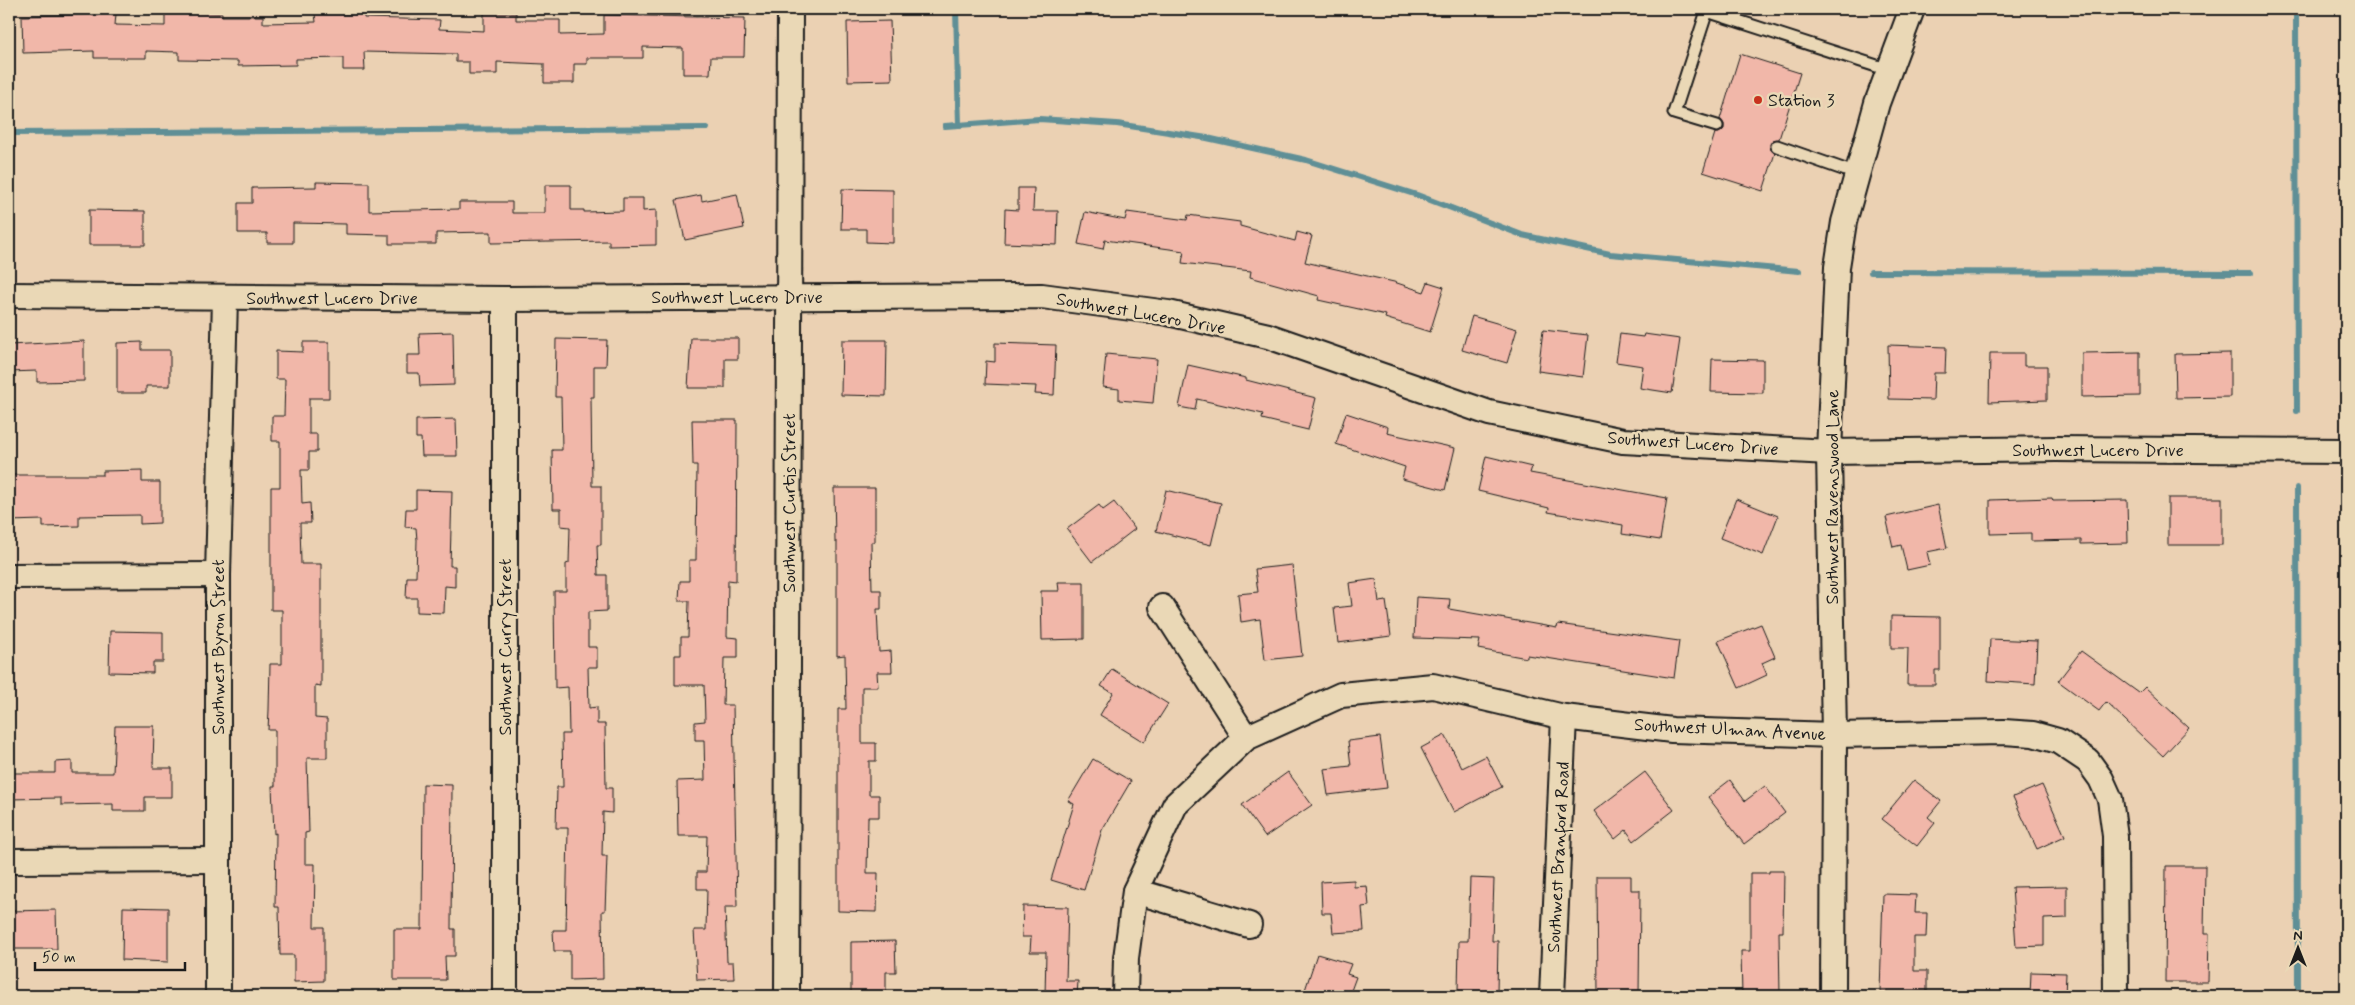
<svg xmlns="http://www.w3.org/2000/svg" width="2355" height="1005" viewBox="0 0 2355 1005" font-family="Mynerve,sans-serif">
<rect width="100%" height="100%" fill="#ebd1b3"/>
<filter id="ink" filterUnits="userSpaceOnUse"><feTurbulence type="fractalNoise" baseFrequency=".02" numOctaves="2"/><feDisplacementMap in="SourceGraphic" scale="10" xChannelSelector="R" yChannelSelector="G"/><feConvolveMatrix kernelMatrix="1 2 1 2 8 2 1 2 1" color-interpolation-filters="sRGB"/></filter>
<g filter="url(#ink)">
<g fill="none" stroke-linecap="round" stroke-linejoin="round">
<!-- stream -->
<g stroke="#5f8f96" stroke-width="6">
<polyline points="956,9 959,125"/>
<polyline points="2296,9 2297,411"/>
<polyline points="945,126 1039,119 1117,124 1207,138 1306,160 1417,195 1522,235 1610,254 1799,271"/>
<polyline points="9,133 707,128"/>
<polyline points="1871,272 2251,273"/>
<polyline points="2297,488 2298,996"/>
</g>
</g>
<!-- building -->
<g fill="#f1b7a9" stroke="#1c1c1c">
<polygon points="165,12 222,13 222,16 263,16 263,23 316,22 315,14 364,14 364,18 440,20 439,29 484,31 484,13 516,13 516,20 560,20 560,35 604,34 604,15 745,18 744,57 711,57 710,74 683,74 683,48 643,47 643,58 587,58 587,64 574,64 574,83 544,83 544,64 497,62 497,74 469,74 469,62 456,62 456,54 364,52 365,70 343,70 343,58 296,59 296,65 238,66 238,61 179,60 179,52 146,51 146,58 94,58 94,51 23,53 22,16 116,14 115,25 165,26"/>
<polygon points="890,21 892,80 848,81 847,22"/>
<polygon points="1740,54 1800,73 1779,139 1773,140 1770,144 1771,150 1775,153 1763,191 1703,172 1715,133 1719,133 1724,129 1724,124 1720,119"/>
<polygon points="316,182 369,183 369,211 459,209 459,202 512,202 512,213 545,213 545,185 571,185 571,210 584,210 584,212 623,211 623,198 643,198 643,211 656,210 656,245 609,246 609,241 491,243 491,232 436,233 436,244 389,244 389,235 346,234 346,224 293,223 293,243 267,243 267,233 238,233 238,203 252,203 252,188 316,187"/>
<polygon points="1018,188 1034,188 1033,211 1058,211 1057,245 1004,243 1005,209 1018,210"/>
<polygon points="842,189 893,190 893,243 866,242 866,229 841,229"/>
<polygon points="737,194 744,228 685,240 676,200 701,195 702,201"/>
<polygon points="89,210 145,211 145,245 89,245"/>
<polygon points="1085,212 1125,220 1127,212 1187,220 1188,215 1240,222 1240,226 1295,241 1297,232 1312,236 1305,262 1394,282 1424,292 1428,282 1444,287 1430,332 1385,318 1386,315 1318,300 1319,296 1250,277 1251,271 1182,263 1184,251 1105,240 1103,249 1078,244"/>
<polygon points="1472,316 1517,329 1507,363 1462,350"/>
<polygon points="1543,330 1588,335 1583,377 1538,371"/>
<polygon points="453,332 454,385 420,386 419,373 407,373 407,355 420,355 419,333"/>
<polygon points="1620,334 1643,337 1644,334 1680,339 1672,393 1640,388 1643,366 1616,362"/>
<polygon points="691,338 738,338 738,359 725,359 725,388 688,388"/>
<polygon points="556,339 607,340 606,366 594,366 594,397 591,397 592,486 601,486 601,545 597,545 598,575 607,575 607,611 588,612 588,647 597,647 597,667 588,667 589,708 597,707 597,724 605,724 606,788 612,788 612,813 603,812 602,856 607,856 605,911 602,911 603,979 570,980 570,951 554,951 553,930 566,930 568,828 556,828 557,787 563,787 562,734 569,734 568,687 555,688 554,591 566,591 566,564 569,563 570,527 561,526 561,509 553,509 552,450 562,450 561,397 555,397"/>
<polygon points="842,340 887,340 886,396 841,395"/>
<polygon points="84,341 84,381 37,382 37,371 9,372 9,345"/>
<polygon points="142,342 142,350 170,350 170,386 146,386 146,393 117,393 117,343"/>
<polygon points="303,342 329,342 329,398 309,398 309,434 317,434 317,452 309,452 309,470 301,470 302,504 310,503 311,523 300,523 301,564 321,564 321,686 315,685 315,718 327,719 327,758 307,758 309,832 305,833 305,864 315,864 314,927 324,927 324,981 294,982 294,955 280,955 279,907 275,907 276,833 274,834 272,786 275,786 275,730 268,730 269,710 270,664 282,664 282,610 271,610 271,487 280,487 280,441 272,441 272,416 284,416 285,379 276,379 276,351 303,352"/>
<polygon points="995,343 1056,345 1054,395 1035,394 1036,386 985,384 986,361 995,362"/>
<polygon points="1888,345 1946,347 1945,373 1934,373 1933,400 1889,399"/>
<polygon points="2140,352 2140,396 2082,397 2082,353"/>
<polygon points="1990,353 2024,353 2024,366 2047,366 2047,400 1989,402"/>
<polygon points="2230,353 2230,397 2176,398 2175,354"/>
<polygon points="1106,354 1157,359 1153,403 1119,400 1119,389 1103,387"/>
<polygon points="1712,359 1763,360 1763,393 1711,392"/>
<polygon points="1188,365 1246,378 1246,380 1316,398 1308,430 1262,419 1263,414 1197,399 1195,410 1179,407"/>
<polygon points="1346,413 1388,427 1387,433 1455,448 1445,490 1402,479 1405,467 1336,444"/>
<polygon points="456,419 457,456 422,456 421,438 416,438 416,420"/>
<polygon points="692,420 737,420 736,581 728,580 727,637 738,638 738,658 724,658 723,705 733,705 737,907 725,907 727,962 733,962 734,979 697,980 694,930 706,930 707,889 697,889 697,872 706,872 707,836 678,836 677,781 705,780 704,740 695,740 695,722 705,721 704,685 675,685 675,655 681,655 681,637 688,637 689,601 679,601 680,581 689,581 689,560 696,560 697,465 693,465"/>
<polygon points="1486,456 1532,467 1530,473 1667,498 1660,540 1622,534 1623,525 1548,512 1549,508 1478,491"/>
<polygon points="142,470 142,482 160,482 160,523 140,524 140,515 79,516 79,526 43,527 43,520 9,521 9,475 103,475 103,471"/>
<polygon points="834,488 875,488 875,542 871,542 872,590 881,590 881,609 877,609 879,652 891,651 892,672 877,672 878,687 862,687 862,743 876,743 876,761 869,761 869,795 879,795 879,817 868,817 867,873 878,873 877,912 838,911 838,709 846,709 845,655 837,656 837,542 835,542"/>
<polygon points="416,490 452,491 450,566 455,566 455,587 445,586 444,613 417,612 417,598 406,598 407,577 416,577 417,540 416,528 405,527 406,509 416,509"/>
<polygon points="1166,490 1221,503 1211,545 1156,531"/>
<polygon points="2052,498 2053,501 2127,500 2128,543 2081,544 2081,540 2031,541 2031,533 1990,534 1990,500"/>
<rect x="2168" y="498" width="54" height="47"/>
<polygon points="1736,499 1778,516 1763,555 1720,538"/>
<polygon points="1114,502 1135,529 1092,562 1067,529 1099,505 1103,510"/>
<polygon points="1938,505 1947,548 1927,552 1930,565 1907,570 1901,545 1893,547 1886,517"/>
<polygon points="1292,565 1302,656 1265,660 1260,619 1241,622 1238,594 1258,592 1255,569"/>
<polygon points="1376,579 1379,602 1386,601 1391,636 1338,643 1334,608 1352,606 1349,583"/>
<polygon points="1058,582 1084,582 1084,639 1042,640 1041,591 1059,591"/>
<polygon points="1416,597 1450,599 1449,609 1557,628 1558,624 1679,641 1674,678 1527,655 1527,658 1478,649 1480,640 1414,638"/>
<polygon points="1891,616 1940,617 1940,670 1935,670 1935,685 1907,685 1908,648 1891,648"/>
<polygon points="1761,624 1775,657 1762,663 1767,675 1739,688 1718,641"/>
<polygon points="110,631 163,632 163,662 153,662 153,673 109,672"/>
<polygon points="1990,639 2037,641 2035,684 1988,681"/>
<polygon points="2081,651 2139,693 2145,687 2189,728 2163,756 2106,702 2099,711 2058,681"/>
<polygon points="1112,669 1168,704 1144,742 1100,715 1113,693 1101,686"/>
<polygon points="115,726 154,726 153,768 172,768 172,797 145,797 145,811 113,811 113,804 61,805 61,798 9,799 9,773 55,773 55,762 72,761 72,773 113,773"/>
<polygon points="1445,735 1462,768 1486,756 1502,787 1454,812 1421,748"/>
<polygon points="1380,737 1387,788 1328,795 1324,769 1351,766 1348,741"/>
<polygon points="1093,759 1131,781 1102,830 1084,890 1051,880 1074,804 1068,801"/>
<polygon points="1288,772 1312,805 1265,837 1242,805"/>
<polygon points="1645,772 1674,810 1634,841 1626,830 1615,839 1594,811"/>
<polygon points="1730,780 1745,801 1765,786 1785,813 1744,844 1708,797"/>
<polygon points="1914,780 1941,801 1928,817 1935,823 1917,846 1882,819"/>
<polygon points="423,784 452,785 451,929 455,929 455,956 445,956 446,980 394,980 394,929 422,929"/>
<polygon points="2042,785 2065,836 2037,849 2013,797"/>
<polygon points="2166,866 2205,866 2204,934 2209,934 2208,982 2165,982"/>
<polygon points="1769,871 1784,871 1783,932 1779,932 1780,996 1742,996 1741,951 1750,951 1750,873 1769,873"/>
<polygon points="1597,876 1631,876 1631,890 1640,890 1639,996 1598,996"/>
<polygon points="1470,878 1494,879 1492,941 1498,941 1497,993 1458,992 1459,941 1468,941"/>
<polygon points="1354,880 1354,887 1367,886 1369,906 1362,907 1364,931 1333,933 1331,913 1322,913 1321,882"/>
<polygon points="2067,886 2067,918 2044,919 2044,946 2016,947 2012,887"/>
<polygon points="1883,894 1916,895 1915,913 1927,913 1926,937 1914,937 1914,971 1927,971 1927,996 1886,996 1886,992 1880,992"/>
<polygon points="1023,906 1068,907 1066,981 1078,981 1077,996 1045,996 1046,952 1030,952 1031,937 1022,937"/>
<polygon points="123,907 168,908 168,962 122,960"/>
<polygon points="56,910 57,949 9,949 9,911"/>
<polygon points="895,941 896,972 886,972 886,996 851,996 851,942"/>
<polygon points="1317,954 1351,964 1347,974 1356,977 1349,996 1303,996"/>
<polygon points="2031,972 2066,973 2065,996 2030,996"/>
</g>
<g fill="none" stroke-linecap="round" stroke-linejoin="round">
<!-- service casing -->
<g stroke="#1c1c1c" stroke-width="15">
<g id="service">
<polyline points="1717,126 1674,113 1707,11 1889,70"/>
<polyline points="1777,146 1857,174"/>
</g>
</g>
<!-- minor casing -->
<g stroke="#1c1c1c" stroke-width="28">
<g id="minor">
<polyline points="9,295 505,299 1042,296 1168,313 1268,336 1489,413 1623,441 1829,452 2055,449 2346,451"/>
<polyline points="505,299 505,996"/>
<polyline points="9,576 218,575"/>
<polyline points="1162,607 1246,738"/>
<polyline points="9,861 217,860"/>
<polyline points="1135,891 1249,925"/>
<polyline points="218,996 218,575 225,298"/>
<polyline points="787,996 790,9"/>
<polyline points="1125,996 1126,958 1135,891 1175,805 1246,738 1341,695 1433,686 1564,717 1672,730 1834,735 2004,732 2033,734 2058,741 2088,761 2101,779 2110,799 2115,836 2116,996"/>
<polyline points="1552,996 1564,717"/>
<polyline points="1833,996 1834,735 1829,452 1837,267 1844,222 1877,103 1912,9"/>
</g>
</g>
<!-- service -->
<use href="#service" stroke="#ead8b6" stroke-width="11"/>
<!-- minor -->
<use href="#minor" stroke="#ead8b6" stroke-width="24"/>
</g>
</g>
<!-- markers -->
<circle fill="#c8321e" stroke="#ead8b6" stroke-width="2" cx="1758" cy="100" r="5"/>
<g text-anchor="middle" stroke-width="5" stroke-linejoin="round" paint-order="stroke">
<!-- poi labels -->
<g font-size="18" fill="#1c1c1c" stroke="#ead8b6" text-anchor="start">
<text x="1768" y="106">Station 3</text>
</g>
<!-- street labels -->
<g font-size="18" fill="#1c1c1c" stroke="#ead8b6">
<text x="737" y="303">Southwest Lucero Drive</text>
<text x="332" y="304">Southwest Lucero Drive</text>
<text transform="translate(1141 313) rotate(10)" y="6">Southwest Lucero Drive</text>
<text transform="translate(1693 443) rotate(4)" y="6">Southwest Lucero Drive</text>
<text x="2098" y="456">Southwest Lucero Drive</text>
<text transform="translate(1832 497) rotate(-90)" y="6">Southwest Ravenswood Lane</text>
<text transform="translate(789 503) rotate(-90)" y="6">Southwest Curtis Street</text>
<text transform="translate(218 647) rotate(-90)" y="6">Southwest Byron Street</text>
<text transform="translate(505 647) rotate(-90)" y="6">Southwest Curry Street</text>
<text transform="translate(1730 729) rotate(3)" y="6">Southwest Ulman Avenue</text>
<text transform="translate(1558 857) rotate(-87)" y="6">Southwest Branford Road</text>
</g>
</g>
<!-- margin -->
<rect width="2355" height="1005" fill="none" stroke="#ead8b6" stroke-width="30"/>
<rect x="15" y="15" width="2325" height="975" fill="none" stroke="#1c1c1c" stroke-width="2" filter="url(#ink)"/>
<!-- north arrow -->
<g transform="translate(2298 948)" stroke="#ead8b6" stroke-width="4" paint-order="stroke">
<path d="M0-4L9 19L0 12L-9 19Z" fill="#1c1c1c"/>
<text y="-8" font-size="14" font-weight="bold" text-anchor="middle" fill="#1c1c1c">N</text>
</g>
<!-- scale -->
<path d="M35 962v8h150v-8" fill="none" stroke="#1c1c1c" stroke-width="2.5"/>
<text x="42" y="962" font-size="15" fill="#1c1c1c" stroke="#ead8b6" stroke-width="4" paint-order="stroke">50 m</text>
</svg>
